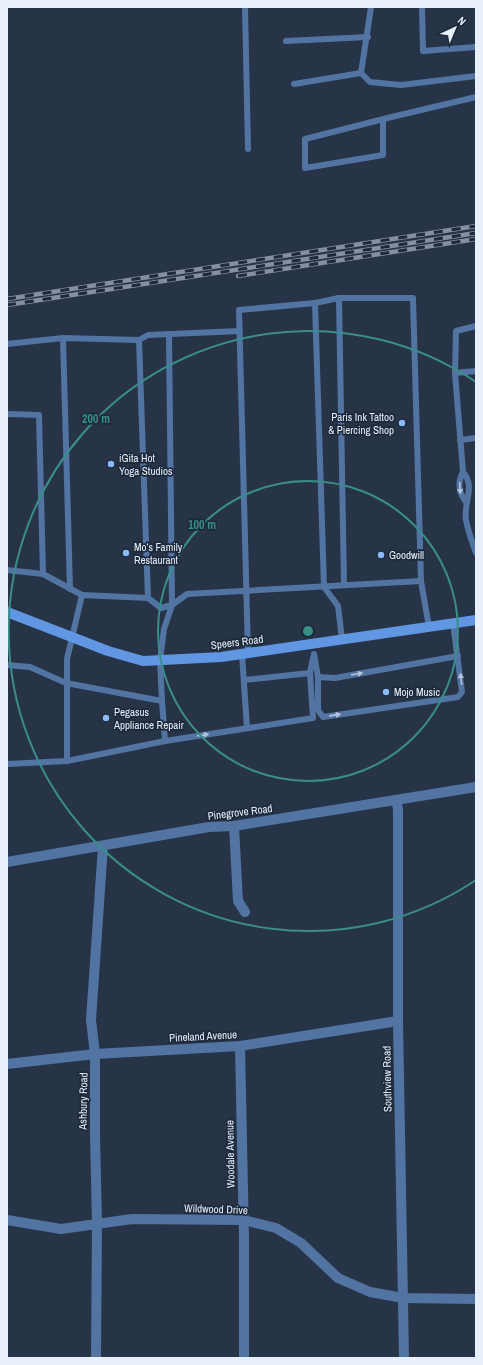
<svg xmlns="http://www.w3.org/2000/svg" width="483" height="1365" viewBox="0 0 483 1365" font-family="'Archivo Narrow',sans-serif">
<rect width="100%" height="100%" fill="#273447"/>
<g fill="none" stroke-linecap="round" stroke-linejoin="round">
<!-- service -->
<g stroke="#5274a3" stroke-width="6">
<polyline points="245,7 248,149"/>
<polyline points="371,7 361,73 370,82 401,85 476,76"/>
<polyline points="422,7 423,51 476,47"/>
<polyline points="286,41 368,37"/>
<polyline points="294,84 361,73"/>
<path d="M383,119v36l-78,13v-29c57,-15 114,-29 171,-42"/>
<polyline points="339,298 344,585"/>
<polyline points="315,303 339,298 413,298 421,581 429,627"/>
<polyline points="169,334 172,605 187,594 421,581"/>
<polyline points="63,338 70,589"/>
<polyline points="139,340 148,598 161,608 172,605"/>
<polyline points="7,344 63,338 139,340 148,335 240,331"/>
<polyline points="455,373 476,371"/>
<polyline points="7,414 39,415 43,574 7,570"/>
<polyline points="460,440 476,438"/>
<path d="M463,472c13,15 0,31 3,48 2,11 6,22 10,33"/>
<path d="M466,502c-7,-9 -9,-19 -3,-30l-8,-99 1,-42 20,-5"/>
<polyline points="43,574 82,595"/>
<polyline points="248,653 239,310 315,303 324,587 338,606 342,639"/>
<polyline points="242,654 247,728"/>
<polyline points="314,654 318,677 318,710 323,717 458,697 462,692 453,623"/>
<polyline points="7,665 30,667 66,683 162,701 165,741 67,761"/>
<polyline points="318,677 335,678 458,656"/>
<polyline points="244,680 310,673"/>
<polyline points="162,701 160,660 164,629 172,605"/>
<polyline points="165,741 313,718 310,673 313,658"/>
<polyline points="7,764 67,761 67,659 82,595 148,598"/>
</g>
<!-- minor -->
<g stroke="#5274a3" stroke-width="10">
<polyline points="396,800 398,809 398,1021 404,1358"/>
<polyline points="234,826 238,901 245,912"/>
<polyline points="7,862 209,827 234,826 476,787"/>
<polyline points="240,1046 244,1238 244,1358"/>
<polyline points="7,1064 95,1054 240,1046 398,1021"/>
<polyline points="96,1358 97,1224 95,1134 95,1054 91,1020 103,846"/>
</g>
<!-- tertiary -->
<polyline stroke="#5274a3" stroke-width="10" points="7,1220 61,1229 132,1219 243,1220 276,1228 301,1243 338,1278 370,1292 403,1298 476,1299"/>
<!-- secondary -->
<polyline stroke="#6197e2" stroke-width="10" points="7,612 108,651 143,661 221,657 476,620"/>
<!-- rail casing -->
<g stroke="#858f9f" stroke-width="4.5">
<g id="rail">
<polyline points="238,276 476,239"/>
<polyline points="7,299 476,226"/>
<polyline points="7,305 476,233"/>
</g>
</g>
<!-- rail -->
<use href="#rail" stroke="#1d2a3c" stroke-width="3" stroke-dasharray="9" stroke-linecap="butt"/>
</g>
<!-- one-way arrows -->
<defs><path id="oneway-solid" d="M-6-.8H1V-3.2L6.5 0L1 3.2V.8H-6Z"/></defs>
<g fill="#b3c4dc">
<use href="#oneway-solid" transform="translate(460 488) rotate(87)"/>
<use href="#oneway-solid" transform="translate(357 674) rotate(-10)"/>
<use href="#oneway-solid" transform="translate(461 679) rotate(-97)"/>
<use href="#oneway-solid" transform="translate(335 715) rotate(-8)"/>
<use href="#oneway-solid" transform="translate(203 735) rotate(-9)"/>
</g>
<!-- distance rings -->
<g fill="none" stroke="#3a8e8a" stroke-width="2">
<circle cx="308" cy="631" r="150"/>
<path d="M476 880A300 300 0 1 1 476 382"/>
</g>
<!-- markers -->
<g fill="#8abafc" stroke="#1d2a3c" stroke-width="1.5">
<circle cx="402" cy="423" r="4"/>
<circle cx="111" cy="464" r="4"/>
<circle cx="126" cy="553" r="4"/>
<circle cx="381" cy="555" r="4"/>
<circle cx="386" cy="692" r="4"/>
<circle cx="106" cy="718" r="4"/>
</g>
<g text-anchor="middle" stroke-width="3.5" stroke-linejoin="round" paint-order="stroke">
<!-- poi labels -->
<g font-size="11" fill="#e7effb" stroke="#1d2a3c" text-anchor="start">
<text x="394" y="421" text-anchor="end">Paris Ink Tattoo<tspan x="394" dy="13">&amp; Piercing Shop</tspan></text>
<text x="119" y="462">iGita Hot<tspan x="119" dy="13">Yoga Studios</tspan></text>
<text x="134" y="551">Mo‘s Family<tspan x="134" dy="13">Restaurant</tspan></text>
<text x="389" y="559">Goodwill</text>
<text x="394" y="696">Mojo Music</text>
<text x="114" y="716">Pegasus<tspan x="114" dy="13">Appliance Repair</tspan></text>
</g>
<!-- street labels -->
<g font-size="11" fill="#e7effb" stroke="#1d2a3c">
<text transform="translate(237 642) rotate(-7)" y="4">Speers Road</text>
<text transform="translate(240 812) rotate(-7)" y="4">Pinegrove Road</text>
<text transform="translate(203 1036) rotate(-3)" y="4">Pineland Avenue</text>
<text transform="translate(387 1079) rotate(-91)" y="4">Southview Road</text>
<text transform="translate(83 1101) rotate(-89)" y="4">Ashbury Road</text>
<text transform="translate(230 1154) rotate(-91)" y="4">Woodale Avenue</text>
<text transform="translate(216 1209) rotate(2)" y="4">Wildwood Drive</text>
</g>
</g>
<circle cx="308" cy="631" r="6" fill="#3a8e8a" stroke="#1d2a3c" stroke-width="2"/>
<g font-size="12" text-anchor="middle" font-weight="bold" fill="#3a8e8a" stroke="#1d2a3c" stroke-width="3.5" stroke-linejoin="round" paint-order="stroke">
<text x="96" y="423">200 m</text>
<text x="202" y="529">100 m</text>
</g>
<!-- border -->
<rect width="483" height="1365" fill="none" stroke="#e7effb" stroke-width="16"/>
<!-- north arrow -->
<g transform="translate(455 28) rotate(44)" stroke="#1d2a3c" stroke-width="3" paint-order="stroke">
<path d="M0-3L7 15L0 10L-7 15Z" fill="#e7effb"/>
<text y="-6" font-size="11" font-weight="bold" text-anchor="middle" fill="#e7effb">N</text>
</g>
</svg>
